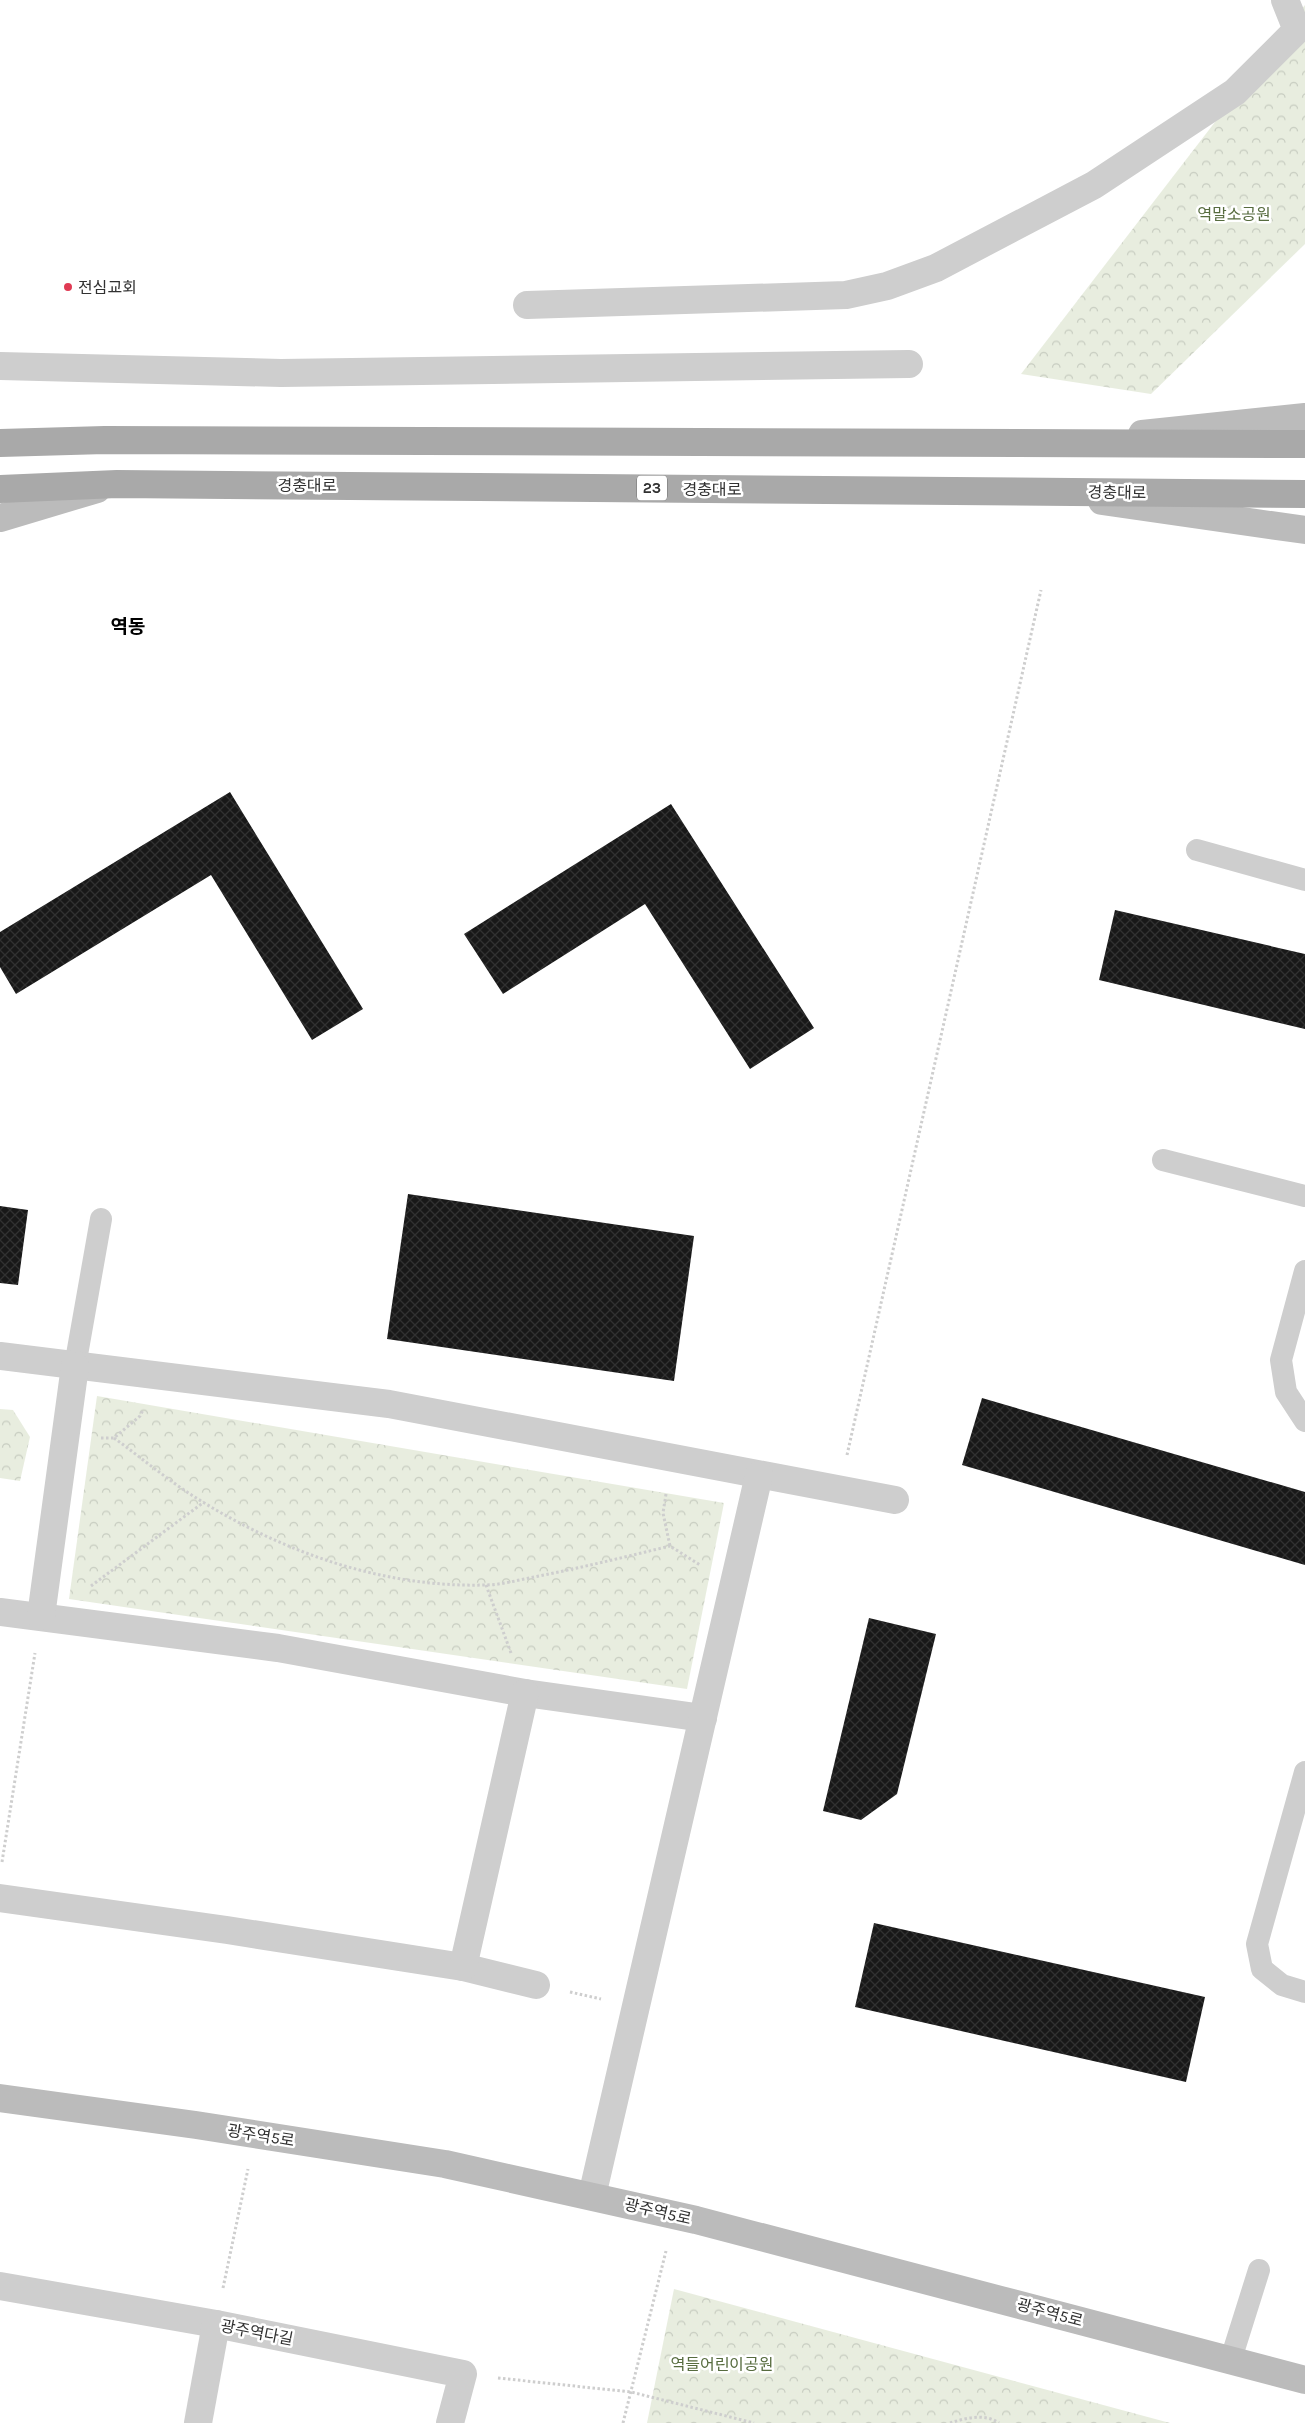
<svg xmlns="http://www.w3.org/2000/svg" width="1305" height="2423" viewBox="0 0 1305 2423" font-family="Karla,'Noto Sans KR',sans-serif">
<defs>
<pattern id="park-crowns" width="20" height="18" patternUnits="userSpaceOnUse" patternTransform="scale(1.25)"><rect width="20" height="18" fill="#e8eddf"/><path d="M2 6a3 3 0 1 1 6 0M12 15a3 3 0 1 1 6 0" fill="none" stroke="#c7ccc0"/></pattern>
<pattern id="building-cross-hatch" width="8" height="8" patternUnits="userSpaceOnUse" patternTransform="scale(1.25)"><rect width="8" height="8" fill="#181818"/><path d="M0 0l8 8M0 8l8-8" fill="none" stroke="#313131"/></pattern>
</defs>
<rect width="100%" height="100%" fill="#fff"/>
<!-- park -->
<g fill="url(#park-crowns)">
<polygon points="1305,5 1305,244 1151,394 1021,374"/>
<polygon points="97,1396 724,1503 687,1689 69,1599"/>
<polygon points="0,1409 13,1410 30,1437 20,1481 0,1478"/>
<polygon points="674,2289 1170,2423 647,2423"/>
</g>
<!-- building -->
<g fill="url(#building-cross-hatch)">
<polygon points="230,792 363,1009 312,1040 211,875 16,994 0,967 0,932"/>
<polygon points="671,804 814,1028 750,1069 645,904 503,994 464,934"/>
<polygon points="1115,910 1305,954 1305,1029 1099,980"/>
<polygon points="408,1194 694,1236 674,1381 387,1339"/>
<polygon points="0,1206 28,1210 18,1285 0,1283"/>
<polygon points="982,1398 1305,1492 1305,1565 962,1465"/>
<polygon points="869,1618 936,1634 897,1794 861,1820 823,1811"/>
<polygon points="874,1923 1205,1997 1186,2082 855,2007"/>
</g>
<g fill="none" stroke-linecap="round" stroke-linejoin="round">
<!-- path -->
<g stroke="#cecece" stroke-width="3" stroke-dasharray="2.5 2.5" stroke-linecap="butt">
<polyline points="101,1438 114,1438 140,1416 143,1410"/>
<path d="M114,1438c25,18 50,39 76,56 87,56 190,94 295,91 16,0 33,-5 49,-8 46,-9 91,-20 136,-31"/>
<polyline points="847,1455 1041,590"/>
<polyline points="666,1494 663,1513 670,1546 700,1565"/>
<polyline points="486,1585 511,1653"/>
<polyline points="91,1586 204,1502"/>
<polyline points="2,1862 35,1653"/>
<polyline points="570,1992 601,1999"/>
<polyline points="223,2288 248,2169"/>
<polyline points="498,2378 631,2392 754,2423"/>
<polyline points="623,2423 666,2251"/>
<path d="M950,2423c16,-5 34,-10 49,0"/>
</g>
<!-- lane -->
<g stroke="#cecece" stroke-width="22">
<polyline points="1197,850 1305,880"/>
<polyline points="1163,1160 1305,1196"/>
<polyline points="1305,1271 1281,1360 1286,1392 1305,1421"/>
<polyline points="75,1366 101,1219"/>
<polyline points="1305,1772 1257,1944 1262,1969 1282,1985 1305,1992"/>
<polyline points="1231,2359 1259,2270"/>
</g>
<!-- street -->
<g stroke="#cecece" stroke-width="28">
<polyline points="527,305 846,295 887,286 936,268 1094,185 1235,92 1297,30 1285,0"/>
<polyline points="0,366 281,373 909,364"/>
<polyline points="0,1356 389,1404 895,1500"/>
<polyline points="0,1612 278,1648 525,1693 703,1718"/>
<polyline points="41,1616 75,1366"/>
<polyline points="0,1898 227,1930 463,1967 536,1985"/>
<polyline points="463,1967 525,1693"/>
<polyline points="592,2196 759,1475"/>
<polyline points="0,2286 216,2324 463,2374 450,2423"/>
<polyline points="198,2423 216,2324"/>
</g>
<!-- secondary -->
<g stroke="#bbb" stroke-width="28">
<polyline points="1142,434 1305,417"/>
<polyline points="1102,501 1305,530"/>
<polyline points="0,518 97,489"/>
<polyline points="0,2098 196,2125 445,2164 696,2220 1305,2380"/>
</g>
<!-- primary -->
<g stroke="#a9a9a9" stroke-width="28">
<polyline points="0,443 105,440 1305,444"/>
<polyline points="0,489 117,484 1305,494"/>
</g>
</g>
<!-- markers -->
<circle fill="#e03a53" stroke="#fff" stroke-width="2" cx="68" cy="287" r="5"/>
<g text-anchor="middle" stroke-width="5" stroke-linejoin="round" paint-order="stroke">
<!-- shield labels -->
<rect fill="#fff" stroke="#6f6f6f" stroke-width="1" x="637" y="475.5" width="30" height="25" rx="4"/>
<g font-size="15" font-weight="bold" fill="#313131">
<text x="652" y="493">23</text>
</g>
<!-- park labels -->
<g font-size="16" fill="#576c3f" stroke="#fff">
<text x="1234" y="220">역말소공원</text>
<text x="722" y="2370">역들어린이공원</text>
</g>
<!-- poi labels -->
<g font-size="16" fill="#313131" stroke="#fff" text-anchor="start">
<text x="78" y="293">전심교회</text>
</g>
<!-- street labels -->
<g font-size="16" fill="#313131" stroke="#fff">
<text x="307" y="491">경충대로</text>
<text x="712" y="495">경충대로</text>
<text transform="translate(1117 492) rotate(1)" y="6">경충대로</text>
<text transform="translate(261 2135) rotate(9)" y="6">광주역5로</text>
<text transform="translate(658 2211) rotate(13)" y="6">광주역5로</text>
<text transform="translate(1050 2312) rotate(15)" y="6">광주역5로</text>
<text transform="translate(257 2332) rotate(11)" y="6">광주역다길</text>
</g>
<!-- quarter labels -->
<g font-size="19" font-weight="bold" fill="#000" stroke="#fff">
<text x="128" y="633">역동</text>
</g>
</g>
</svg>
